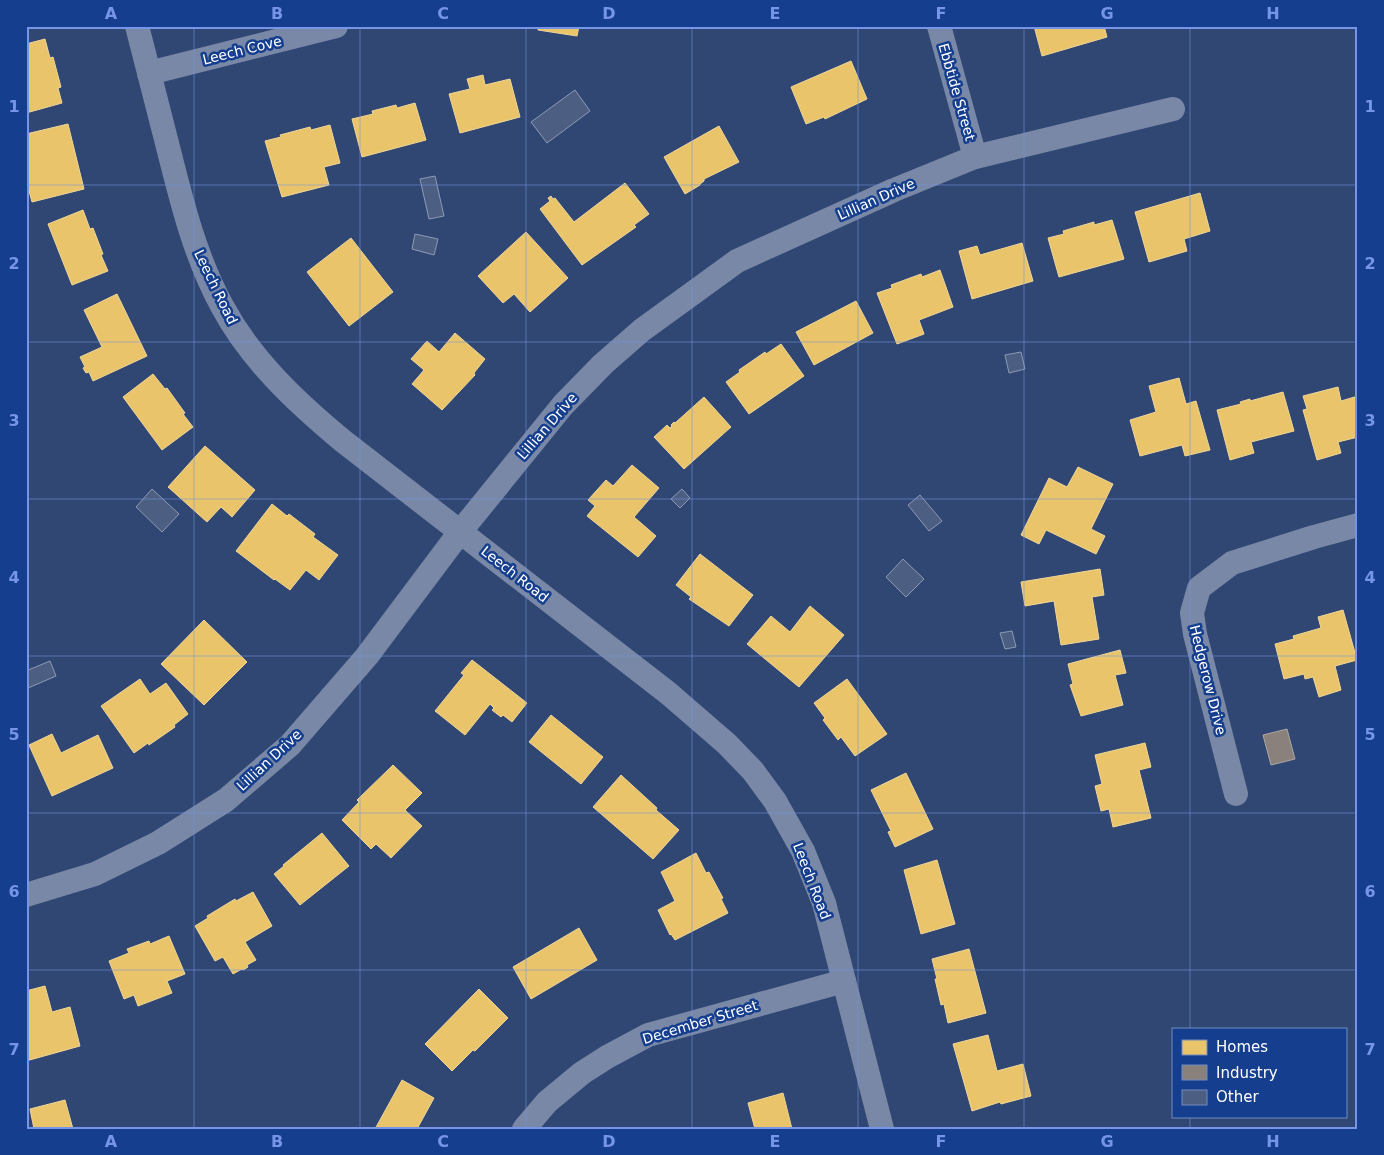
<svg xmlns="http://www.w3.org/2000/svg" width="1384" height="1155" viewBox="0 0 1384 1155" font-family="'DejaVu Sans',sans-serif">
<rect width="100%" height="100%" fill="#314773"/>
<!-- homes -->
<g fill="#e9c46a" stroke="#f0d697">
<polygon points="538,26 579,26 577,36 538,30"/>
<polygon points="1034,26 1104,26 1107,37 1042,56"/>
<polygon points="45,39 50,58 53,57 61,87 58,88 62,103 26,113 26,44"/>
<polygon points="851,61 867,99 825,119 824,117 806,124 791,87"/>
<polygon points="483,75 485,85 510,79 520,117 460,133 449,94 470,89 467,79"/>
<polygon points="415,103 426,140 362,157 352,119 373,114 372,111 396,105 397,108"/>
<polygon points="68,124 84,189 32,202 26,180 26,134"/>
<polygon points="330,125 340,163 324,167 329,185 282,197 265,141 281,137 280,135 310,127 311,130"/>
<polygon points="719,126 739,162 704,179 704,181 700,184 700,185 685,194 664,157"/>
<polygon points="625,183 649,214 634,225 636,227 582,265 540,209 550,201 548,198 551,196 553,199 555,198 574,222"/>
<polygon points="1200,193 1210,231 1184,239 1187,251 1149,262 1135,212"/>
<polygon points="83,210 90,229 93,228 103,254 101,255 108,271 72,285 48,224"/>
<polygon points="1112,220 1124,259 1059,277 1048,238 1064,234 1063,231 1094,222 1094,225"/>
<polygon points="526,232 568,278 530,312 514,294 503,303 478,276"/>
<polygon points="351,238 393,292 349,326 307,272"/>
<polygon points="1022,243 1033,281 972,299 959,251 977,246 980,255"/>
<polygon points="940,270 953,307 919,320 924,334 897,344 877,293 892,288 891,285 921,274 922,277"/>
<polygon points="117,294 147,356 93,381 89,372 86,373 83,368 85,367 80,357 102,347 84,310"/>
<polygon points="856,301 873,333 814,365 796,332"/>
<polygon points="455,333 485,359 474,373 475,375 442,410 412,384 424,370 411,359 427,341 439,352"/>
<polygon points="781,344 804,376 749,414 726,382 740,372 739,370 765,352 766,354"/>
<polygon points="153,374 165,389 167,388 185,413 183,414 193,427 162,450 123,397"/>
<polygon points="1179,378 1186,404 1196,401 1210,450 1185,456 1182,445 1140,456 1130,420 1156,412 1149,386"/>
<polygon points="1338,387 1341,401 1358,396 1358,437 1338,442 1341,453 1317,460 1303,410 1307,409 1303,396"/>
<polygon points="1283,392 1294,431 1251,442 1254,453 1230,460 1217,410 1241,404 1240,402 1250,399 1250,401"/>
<polygon points="704,397 731,427 684,469 654,437 667,425 670,428 672,426 671,425 674,422 675,423"/>
<polygon points="205,446 255,490 232,517 221,507 207,522 168,487"/>
<polygon points="632,465 659,488 634,517 656,536 638,557 587,516 595,506 588,500 606,480 613,486"/>
<polygon points="1078,467 1113,484 1091,529 1105,536 1096,554 1046,530 1039,544 1021,535 1049,478 1067,487"/>
<polygon points="272,504 287,516 289,514 315,534 313,537 338,555 319,580 306,570 290,590 275,579 274,580 236,551"/>
<polygon points="700,554 753,595 729,626 689,599 691,597 676,585"/>
<polygon points="1100,569 1104,595 1092,597 1099,639 1061,645 1054,601 1025,606 1021,582"/>
<polygon points="810,606 844,635 799,687 747,644 771,616 790,632"/>
<polygon points="1343,610 1357,660 1335,666 1341,690 1319,697 1313,677 1305,679 1304,674 1284,679 1275,644 1294,639 1293,636 1321,628 1318,617"/>
<polygon points="204,620 247,662 204,705 161,664"/>
<polygon points="1120,650 1126,673 1115,675 1123,705 1081,716 1070,685 1073,684 1068,664"/>
<polygon points="472,660 527,703 512,722 503,715 501,717 492,710 494,708 490,704 465,735 435,711 464,675 461,673"/>
<polygon points="140,679 150,694 166,683 188,714 174,725 175,727 149,745 148,743 134,753 101,706"/>
<polygon points="847,679 887,734 855,756 841,737 838,740 823,720 825,718 814,703"/>
<polygon points="551,715 603,757 581,784 529,742"/>
<polygon points="52,734 61,753 98,735 113,768 52,796 29,745"/>
<polygon points="1145,743 1151,767 1139,770 1151,818 1113,827 1109,809 1101,811 1095,786 1102,784 1095,755"/>
<polygon points="393,765 422,793 405,810 422,826 391,858 376,844 371,849 342,820 359,802 357,800"/>
<polygon points="906,773 933,829 895,847 888,832 891,831 871,790"/>
<polygon points="621,775 657,808 656,810 679,830 653,859 593,807"/>
<polygon points="322,833 349,866 300,905 274,874 284,866 283,865"/>
<polygon points="696,853 706,873 709,872 723,898 721,899 728,913 675,940 671,934 670,935 658,910 675,901 661,872"/>
<polygon points="937,860 955,924 921,934 904,870"/>
<polygon points="253,892 272,926 245,942 256,960 247,965 248,967 243,970 242,969 233,974 223,957 215,961 195,926 208,918 207,916 235,899 236,901"/>
<polygon points="579,928 597,960 531,999 513,967"/>
<polygon points="169,936 185,974 167,981 172,993 138,1006 134,995 124,999 109,961 129,953 127,949 149,941 150,944"/>
<polygon points="969,949 986,1013 948,1023 944,1004 941,1005 935,979 937,979 932,959"/>
<polygon points="45,986 52,1012 70,1007 80,1046 26,1061 26,991"/>
<polygon points="479,989 508,1018 475,1051 473,1050 452,1071 425,1044"/>
<polygon points="988,1035 997,1071 1023,1064 1031,1096 1001,1104 1000,1102 972,1111 953,1044"/>
<polygon points="402,1080 434,1098 417,1129 375,1129"/>
<polygon points="783,1093 792,1129 755,1129 748,1103"/>
<polygon points="65,1100 73,1129 34,1129 30,1109"/>
</g>
<!-- industry -->
<polygon fill="#8a817c" stroke="#ada7a3" points="1287,729 1295,759 1271,765 1263,735"/>
<!-- building -->
<g fill="#4c5e81" stroke="#8d9bb5">
<polygon points="575,90 590,111 547,143 531,122"/>
<polygon points="435,176 444,216 429,219 420,179"/>
<polygon points="415,234 438,239 434,255 412,249"/>
<polygon points="1021,352 1025,369 1009,373 1005,355"/>
<polygon points="152,489 179,514 162,532 136,507"/>
<polygon points="682,489 690,498 680,508 671,499"/>
<polygon points="920,495 942,521 929,531 908,505"/>
<polygon points="903,559 924,579 906,597 886,577"/>
<polygon points="1012,631 1016,647 1005,649 1000,633"/>
<polygon points="50,661 56,676 28,688 26,684 26,671"/>
</g>
<g fill="none" stroke-linecap="round" stroke-linejoin="round">
<!-- street -->
<g stroke="#7888a6" stroke-width="24">
<path d="M137,26c11,43 22,86 33,129 13,52 26,103 52,151 29,54 74,96 121,135l325,252 59,51 26,27 22,30 28,50 21,52 58,226"/>
<polyline points="939,26 975,157"/>
<polyline points="149,73 336,26"/>
<polyline points="1236,794 1195,634 1192,613 1199,588 1232,563 1314,537 1358,525"/>
<polyline points="26,895 95,874 158,843 226,800 290,745 367,656 460,532 563,405 603,364 642,330 737,261 894,190 975,157 1173,109"/>
<polyline points="524,1129 547,1102 582,1073 607,1057 648,1035 844,981"/>
</g>
</g>
<!-- grid -->
<path fill="none" stroke="#7795e8" stroke-width="1" stroke-opacity="0.55" d="M194,26v1103M360,26v1103M526,26v1103M692,26v1103M858,26v1103M1024,26v1103M1190,26v1003M26,185h1332M26,342h1332M26,499h1332M26,656h1332M26,813h1332M26,970h1332M1190,1116v13"/>
<g text-anchor="middle" stroke-width="5" stroke-linejoin="round" paint-order="stroke">
<!-- street labels -->
<g font-size="14" fill="#fff" stroke="#153e8f">
<text transform="translate(242 50) rotate(-14)" y="5">Leech Cove</text>
<text transform="translate(957 92) rotate(74)" y="5">Ebbtide Street</text>
<text transform="translate(876 199) rotate(-24)" y="5">Lillian Drive</text>
<text transform="translate(216 287) rotate(64)" y="5">Leech Road</text>
<text transform="translate(547 426) rotate(-49)" y="5">Lillian Drive</text>
<text transform="translate(515 574) rotate(38)" y="5">Leech Road</text>
<text transform="translate(1208 680) rotate(76)" y="5">Hedgerow Drive</text>
<text transform="translate(269 760) rotate(-43)" y="5">Lillian Drive</text>
<text transform="translate(812 881) rotate(69)" y="5">Leech Road</text>
<text transform="translate(700 1022) rotate(-17)" y="5">December Street</text>
</g>
</g>
<!-- border -->
<rect width="1384" height="1155" fill="none" stroke="#153e8f" stroke-width="55"/>
<!-- legend -->
<rect x="1172" y="1028" width="175" height="90" fill="#153e8f" stroke="#738bbc"/>
<rect x="1182" y="1040" width="25" height="15" fill="#e9c46a" stroke="#738bbc"/>
<text x="1216" y="1052" font-size="15" fill="#ffffff">Homes</text>
<rect x="1182" y="1065" width="25" height="15" fill="#8a817c" stroke="#738bbc"/>
<text x="1216" y="1078" font-size="15" fill="#ffffff">Industry</text>
<rect x="1182" y="1090" width="25" height="15" fill="#4c5e81" stroke="#738bbc"/>
<text x="1216" y="1102" font-size="15" fill="#ffffff">Other</text>
<rect x="28" y="28" width="1328" height="1100" fill="none" stroke="#7795e8" stroke-width="2"/>
<g font-size="16" text-anchor="middle" font-weight="bold" fill="#7795e8">
<text x="111" y="19">A</text>
<text x="277" y="19">B</text>
<text x="443" y="19">C</text>
<text x="609" y="19">D</text>
<text x="775" y="19">E</text>
<text x="941" y="19">F</text>
<text x="1107" y="19">G</text>
<text x="1273" y="19">H</text>
<text x="14" y="112">1</text>
<text x="1370" y="112">1</text>
<text x="14" y="269">2</text>
<text x="1370" y="269">2</text>
<text x="14" y="426">3</text>
<text x="1370" y="426">3</text>
<text x="14" y="583">4</text>
<text x="1370" y="583">4</text>
<text x="14" y="740">5</text>
<text x="1370" y="740">5</text>
<text x="14" y="897">6</text>
<text x="1370" y="897">6</text>
<text x="14" y="1055">7</text>
<text x="1370" y="1055">7</text>
<text x="111" y="1147">A</text>
<text x="277" y="1147">B</text>
<text x="443" y="1147">C</text>
<text x="609" y="1147">D</text>
<text x="775" y="1147">E</text>
<text x="941" y="1147">F</text>
<text x="1107" y="1147">G</text>
<text x="1273" y="1147">H</text>
</g>
</svg>
